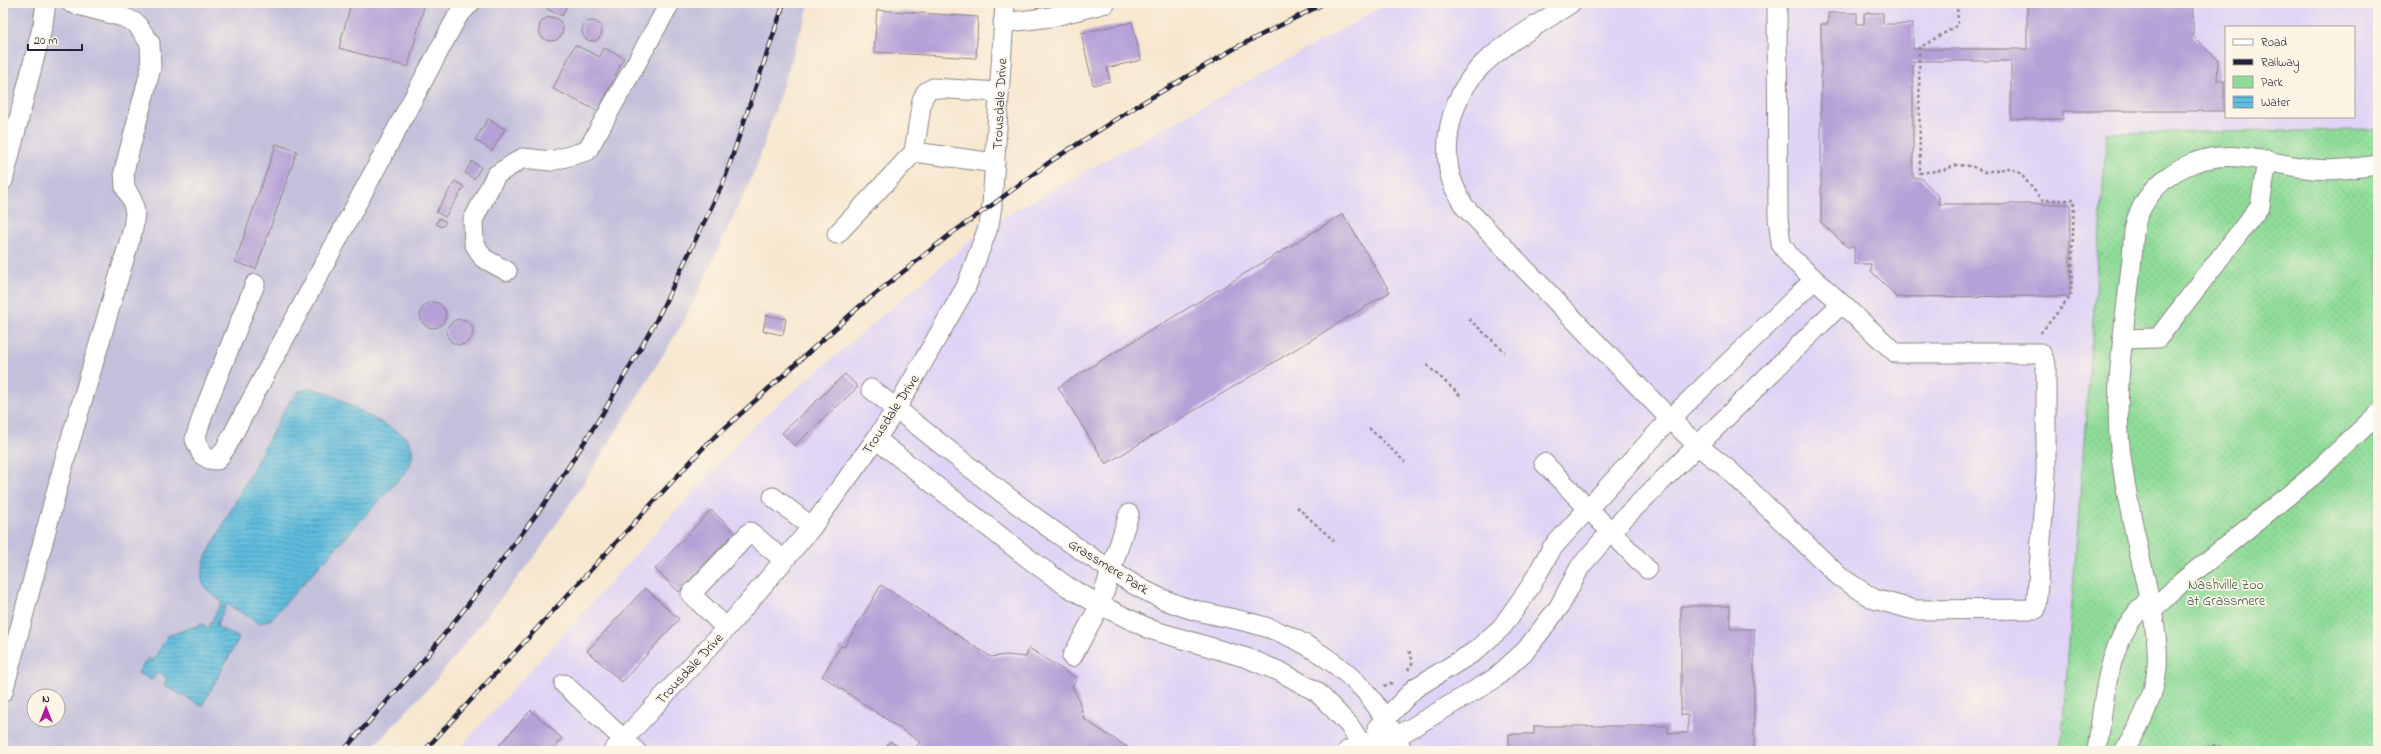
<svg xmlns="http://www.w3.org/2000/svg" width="2381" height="754" viewBox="0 0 2381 754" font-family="'Indie Flower',sans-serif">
<defs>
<pattern id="green-dots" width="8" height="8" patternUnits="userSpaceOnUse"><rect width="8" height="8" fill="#8fdc99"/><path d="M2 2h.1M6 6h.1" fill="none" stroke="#7bbc85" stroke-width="1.8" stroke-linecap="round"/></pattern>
<pattern id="water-rules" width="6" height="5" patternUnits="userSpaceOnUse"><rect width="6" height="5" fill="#5fbcdd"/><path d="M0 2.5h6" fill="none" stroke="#4e98b4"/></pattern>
</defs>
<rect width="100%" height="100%" fill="#fcf5e5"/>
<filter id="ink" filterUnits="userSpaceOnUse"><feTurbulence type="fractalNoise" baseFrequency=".025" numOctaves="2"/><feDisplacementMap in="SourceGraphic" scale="8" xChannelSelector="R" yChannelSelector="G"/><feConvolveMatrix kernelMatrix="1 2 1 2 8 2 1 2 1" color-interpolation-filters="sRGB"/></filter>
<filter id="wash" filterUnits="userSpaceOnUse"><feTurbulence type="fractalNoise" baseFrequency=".012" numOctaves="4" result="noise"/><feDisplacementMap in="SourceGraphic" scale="16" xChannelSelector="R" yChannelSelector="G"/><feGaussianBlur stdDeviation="0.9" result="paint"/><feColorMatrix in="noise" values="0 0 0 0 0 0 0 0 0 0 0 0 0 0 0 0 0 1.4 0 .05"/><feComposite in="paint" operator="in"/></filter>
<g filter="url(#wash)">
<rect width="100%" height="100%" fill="#f7e7cf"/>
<!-- built -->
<path fill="#dfd4f5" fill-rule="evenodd" d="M1389,3h989v127l-271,4 -46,617h-1604l294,-323 238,-203zM2226,27h128v90h-128z"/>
<!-- railway -->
<path fill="#c3c0db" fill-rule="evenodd" d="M3,3h807l-54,165 -71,151 -87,142 -57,87 -107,134 -65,69h-366zM34,696h24v24h-24z"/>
<!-- green -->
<polygon fill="url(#green-dots)" stroke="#587f6a" points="2378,130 2378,751 2061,751 2107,133"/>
<!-- water -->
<path fill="url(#water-rules)" stroke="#406f8c" d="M311,388l17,5 77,43c9,11 9,21 3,33l-138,151 -11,3 -32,-19 -11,22 23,12 -37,68 -38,-21 3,-7 -9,-6 -6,8 -14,-7 10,-15 5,3 14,-25 35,-12 6,4 14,-26c-21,-16 -24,-19 -16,-45l80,-150 13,-16z"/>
<g id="blocks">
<!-- building -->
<g fill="#b5a0d7">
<polygon points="351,3 425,3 408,67 339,48"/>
<polygon points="549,3 568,3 562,16 547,9"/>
<polygon points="2027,3 2193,3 2193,36 2218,60 2217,81 2224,81 2224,111 2063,111 2063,119 2011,119 2011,61 1913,61 1913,178 1921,178 1939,197 1939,204 2070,204 2070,296 1897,297 1871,271 1871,264 1854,264 1854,247 1847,247 1821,222 1821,24 1828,24 1828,13 1857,13 1857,24 1864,24 1864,13 1883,13 1883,24 1913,24 1913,49 2027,49"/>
<polygon points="877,10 978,17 976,58 874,52"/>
<circle cx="551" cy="29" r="12"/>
<circle cx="592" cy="31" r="10"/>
<polygon points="1132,22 1141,60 1107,68 1110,81 1093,85 1081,33"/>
<polygon points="575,45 600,57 604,48 624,58 598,111 553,89"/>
<polygon points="488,119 505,129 492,151 475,140"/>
<polygon points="276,144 297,151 256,269 235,262"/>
<polygon points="472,161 481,167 474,179 465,173"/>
<polygon points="455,181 464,187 445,217 436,212"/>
<polygon points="1343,214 1390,292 1106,464 1058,387"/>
<polygon points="439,218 446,222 442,227 436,224"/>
<circle cx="433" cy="315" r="13"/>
<polygon points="766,315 786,319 783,335 763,331"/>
<circle cx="460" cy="332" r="13"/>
<polygon points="845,374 858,387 794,446 782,433"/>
<polygon points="711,510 735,532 679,592 655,569"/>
<polygon points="881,585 991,657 1006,655 1026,657 1029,648 1077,679 1072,686 1079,700 1084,719 1133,751 914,751 920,742 822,676 841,646 844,647"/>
<polygon points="645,588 679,619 622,682 587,651"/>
<polygon points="1681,606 1730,606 1730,629 1754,629 1754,751 1509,751 1509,734 1534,734 1534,726 1668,726 1668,733 1688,733 1688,715 1681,715"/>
<polygon points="531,710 562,738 551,751 494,751"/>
<polygon points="890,741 905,751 883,751"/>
</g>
</g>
</g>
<g filter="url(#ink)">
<use href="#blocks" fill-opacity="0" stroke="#8c8485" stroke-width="1"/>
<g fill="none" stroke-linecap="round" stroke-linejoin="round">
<!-- minor casing -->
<g stroke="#8c8485" stroke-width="21">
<g id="minor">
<path d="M1571,3c-27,18 -71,43 -92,65 -25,27 -36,66 -30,102 2,13 9,25 15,36l206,213 28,27 31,24 111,107 34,22 41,11 121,-1 10,-136v-109l-5,-11h-145l-105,-95 -10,-14 -3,-26 -1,-215"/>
<polyline points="1003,23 1051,17 1106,3"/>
<polyline points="914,152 995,163"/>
<polyline points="3,181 43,24 46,3"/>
<polyline points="837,234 914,152 922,100 926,92 933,88 999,92"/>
<polyline points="507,271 483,258 474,243 473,220 496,175 523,158 551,161 587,151 670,3"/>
<polyline points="255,284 204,411 195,439 202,455 209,459 217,460 225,449 457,17 470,3"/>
<polyline points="2122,339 2158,338 2260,206 2267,160"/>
<path d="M871,389c79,61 155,127 240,181 25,17 53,32 83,40 26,7 54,10 80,20 33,12 66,35 90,60 16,18 28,40 39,61"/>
<polyline points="876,439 1033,562 1068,587 1100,605 1152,630 1247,658 1281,672 1317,692 1349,725 1366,751"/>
<polyline points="1544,463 1647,569"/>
<polyline points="773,497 812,527"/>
<polyline points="2152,610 2183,581 2311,477 2378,414"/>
<polyline points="726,628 691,594 750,532 784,560"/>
<polyline points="1072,657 1100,605 1129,514"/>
<polyline points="564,684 636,751"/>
<polyline points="3,692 65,459 133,229 135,212 132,200 125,187 124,171 151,68 150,43 136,23 123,17 71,3"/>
<polyline points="1377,728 1415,688 1474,652 1502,627 1530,587 1552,548 1670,419 1814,280"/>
<polyline points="613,751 731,623 812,527 876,439 896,409 966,287 989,225 992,205 1005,3"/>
<polyline points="1347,751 1362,743 1396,737 1494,679 1526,650 1559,607 1580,567 1611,531 1841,304"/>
<path d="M2097,751c6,-41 8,-89 31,-126 5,-9 14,-18 21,-26"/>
<path d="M2124,751c15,-23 31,-56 33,-83 2,-32 -6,-63 -13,-93 -8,-37 -17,-74 -22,-112 -10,-65 2,-131 9,-196 3,-20 0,-41 11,-60 11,-20 29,-36 51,-44 41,-16 79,2 120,6 23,2 43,-1 65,-4"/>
</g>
</g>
<!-- path -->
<g stroke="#8c8485" stroke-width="2.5" stroke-dasharray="3 3" stroke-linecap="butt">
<polyline points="1957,3 1958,25 1919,48 1920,173 1943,170 1957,165 1971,166 1984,172 2010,168 2020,173 2042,200 2074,200 2071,296 2039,335"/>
<polyline points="1469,319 1505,352"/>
<polyline points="1427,365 1463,398"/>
<polyline points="1369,428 1405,462"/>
<polyline points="1297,507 1334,541"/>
<polyline points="1408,670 1413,662 1409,650"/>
<polyline points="1384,686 1394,682"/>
<polyline points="2164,751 2168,751"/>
<polyline points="2189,751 2216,745 2228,751"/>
</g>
<!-- minor -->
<use href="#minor" stroke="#fff" stroke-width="19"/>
<!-- rail casing -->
<g stroke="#22223b" stroke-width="4.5">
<g id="rail">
<polyline points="343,751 427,656 481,588 545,503 603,413 656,321 724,181 784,3"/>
<polyline points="424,751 704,447 860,306 952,233 992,205 1051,161 1137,106 1237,47 1325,3"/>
</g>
</g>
<!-- rail -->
<use href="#rail" stroke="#fcf5e5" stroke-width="3" stroke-dasharray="9" stroke-linecap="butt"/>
</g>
</g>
<g text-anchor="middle" stroke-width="3.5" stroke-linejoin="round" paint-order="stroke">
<!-- street labels -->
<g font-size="14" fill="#22223b" stroke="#fcf5e5">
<text transform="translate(999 104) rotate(-87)" y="5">Trousdale Drive</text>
<text transform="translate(890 414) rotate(-57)" y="5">Trousdale Drive</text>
<text transform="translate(1109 566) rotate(32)" y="5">Grassmere Park</text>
<text transform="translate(689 668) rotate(-47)" y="5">Trousdale Drive</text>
</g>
<!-- park labels -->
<g font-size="14" fill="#435a57" stroke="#fcf5e5">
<text x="2226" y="589">Nashville Zoo<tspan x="2226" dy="16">at Grassmere</tspan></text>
</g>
</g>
<!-- margin -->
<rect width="2381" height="754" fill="none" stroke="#fcf5e5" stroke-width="16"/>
<!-- legend -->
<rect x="2225" y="26" width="130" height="92" fill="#fcf5e5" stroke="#a5a1a1"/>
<rect x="2233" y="39" width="20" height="6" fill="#ffffff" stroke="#a5a1a1"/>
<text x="2261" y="46" font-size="12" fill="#22223b">Road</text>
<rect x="2233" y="59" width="20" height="6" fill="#22223b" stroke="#a5a1a1"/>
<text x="2261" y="66" font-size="12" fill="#22223b">Railway</text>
<rect x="2233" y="76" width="20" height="12" fill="#8fdc99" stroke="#a5a1a1"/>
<text x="2261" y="86" font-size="12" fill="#22223b">Park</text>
<rect x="2233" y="96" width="20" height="12" fill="url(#water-rules)" stroke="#a5a1a1"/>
<text x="2261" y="106" font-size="12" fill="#22223b">Water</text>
<!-- north arrow -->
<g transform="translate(46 708)"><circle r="19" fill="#fcf5e5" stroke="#a5a1a1"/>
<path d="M0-3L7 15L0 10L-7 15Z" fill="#b5179e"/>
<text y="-6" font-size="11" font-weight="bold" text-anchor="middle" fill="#22223b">N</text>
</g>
<!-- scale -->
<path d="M28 44v6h54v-6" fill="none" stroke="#22223b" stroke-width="2"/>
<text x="34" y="44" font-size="12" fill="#22223b" stroke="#fcf5e5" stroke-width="3" paint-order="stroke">20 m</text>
</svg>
